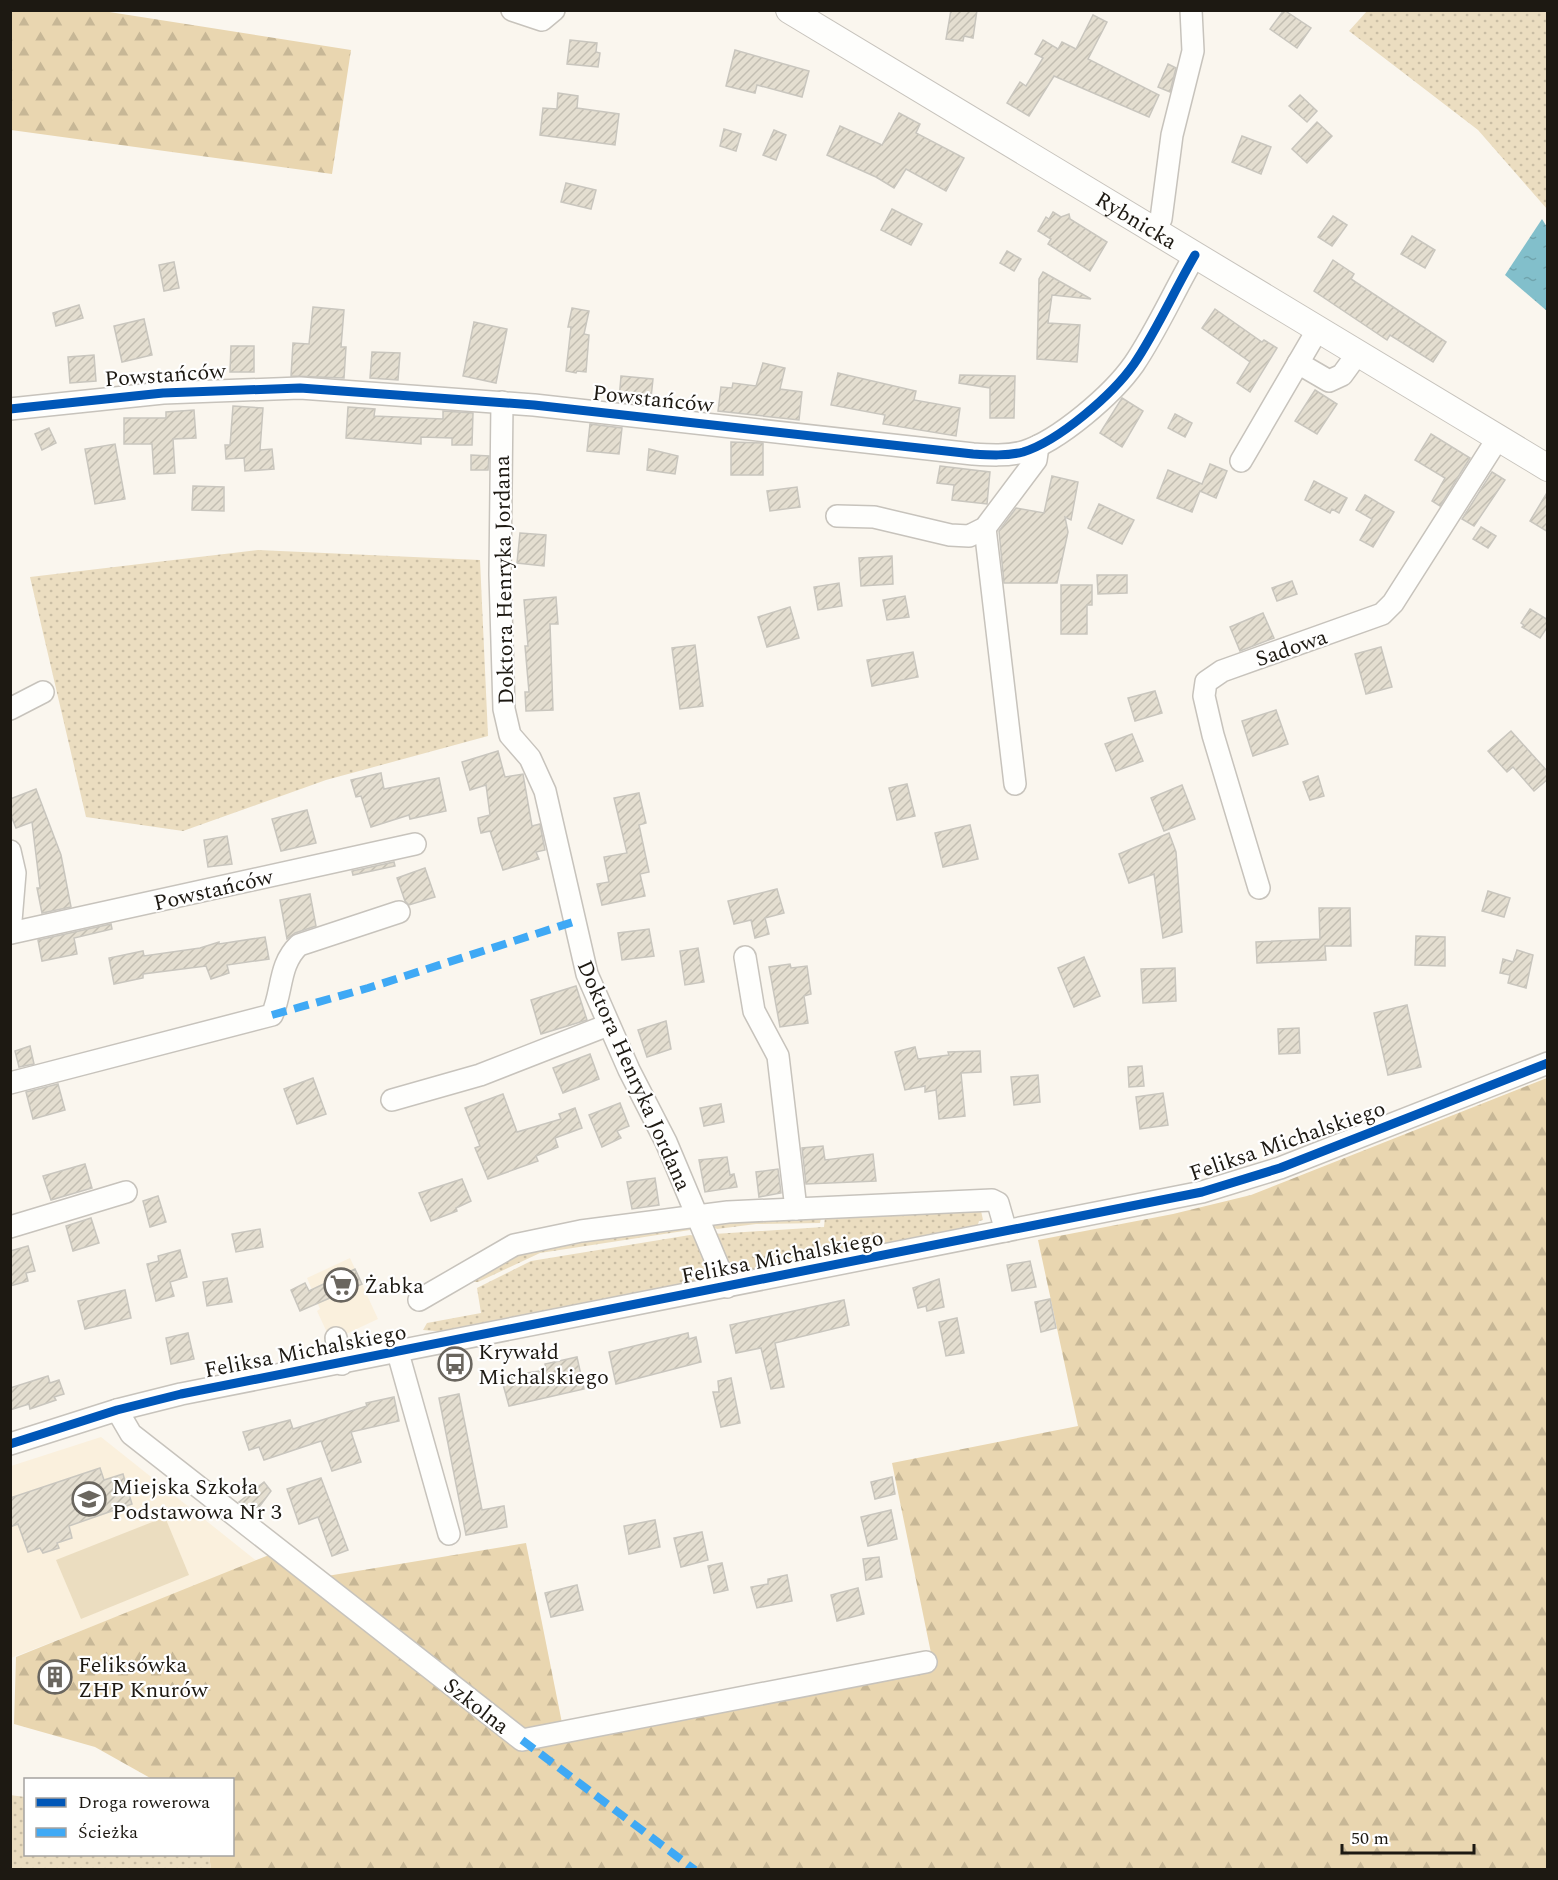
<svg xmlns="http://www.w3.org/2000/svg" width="1558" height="1880" viewBox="0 0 1558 1880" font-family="Spectral,serif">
<defs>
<pattern id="grass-dots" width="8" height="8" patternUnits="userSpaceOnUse" patternTransform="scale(1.5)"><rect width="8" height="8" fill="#ebddc0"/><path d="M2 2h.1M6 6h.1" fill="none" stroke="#c9bda4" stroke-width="1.8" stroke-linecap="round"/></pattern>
<pattern id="forest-firs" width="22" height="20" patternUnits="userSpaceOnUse" patternTransform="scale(1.5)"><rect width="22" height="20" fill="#e9d6b0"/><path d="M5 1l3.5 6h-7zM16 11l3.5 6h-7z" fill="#c7b796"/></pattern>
<pattern id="water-ripples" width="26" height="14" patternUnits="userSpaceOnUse" patternTransform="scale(1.5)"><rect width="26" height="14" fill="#82bfcb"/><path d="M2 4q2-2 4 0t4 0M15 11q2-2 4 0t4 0" fill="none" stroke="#70a4ad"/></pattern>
<pattern id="building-hatch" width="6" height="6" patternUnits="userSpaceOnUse" patternTransform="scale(1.5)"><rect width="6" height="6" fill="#e4ded0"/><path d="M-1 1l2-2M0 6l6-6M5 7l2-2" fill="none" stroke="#c3beb2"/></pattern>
</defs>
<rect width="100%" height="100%" fill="#faf6ee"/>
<!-- built -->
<g fill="#faf0dd">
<polygon points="350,1258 378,1319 331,1341 317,1311 320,1309 307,1278"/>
<polygon points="101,1437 258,1562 11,1658 11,1466"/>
</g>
<!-- grass -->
<g fill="url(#grass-dots)">
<polygon points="1367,11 1547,11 1547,209 1478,130 1349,31"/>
<polygon points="258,550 480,560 488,736 326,780 183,831 86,817 30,577"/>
<polygon points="980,1206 983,1220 979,1221 977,1228 740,1274 726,1265 714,1234 824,1227 825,1217"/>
<polygon points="821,1218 820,1223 756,1224 717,1229 712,1226 712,1221"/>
<polygon points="692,1226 690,1230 540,1253 478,1282 472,1282 472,1279 514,1251"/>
<polygon points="690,1235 697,1236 711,1272 708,1279 447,1332 423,1330 427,1323 481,1313 477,1288 531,1261"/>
<polygon points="10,1795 25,1797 26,1854 209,1855 211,1869 11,1869"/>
</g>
<!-- forest -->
<g fill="url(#forest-firs)">
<polygon points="11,10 103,11 351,50 332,174 11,130"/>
<polygon points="1547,1078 1547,1869 211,1869 209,1855 232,1854 232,1780 152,1779 95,1747 14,1724 16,1657 269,1555 327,1576 526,1543 562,1723 931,1653 892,1463 1078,1426 1038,1240 1173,1214 1251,1195"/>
</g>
<!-- pitch -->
<polygon fill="#ebddc0" points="165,1517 189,1575 81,1619 56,1560"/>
<!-- water -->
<polygon fill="url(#water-ripples)" points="1542,219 1547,227 1547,311 1505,275"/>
<!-- building -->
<g fill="url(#building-hatch)" stroke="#c9c6be" stroke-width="1.5">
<polygon points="951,10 977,10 973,38 964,36 963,41 946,39"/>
<polygon points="1284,10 1311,28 1297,48 1270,29"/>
<polygon points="1093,15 1107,22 1088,59 1159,95 1149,117 1054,76 1029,116 1007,103 1020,82 1026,86 1043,58 1035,54 1043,40 1058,49 1062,42 1076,49"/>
<polygon points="570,40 597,43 596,52 600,53 598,67 567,64"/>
<polygon points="735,50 809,71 802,97 757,85 755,93 726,86"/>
<polygon points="1168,64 1176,68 1170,92 1158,87"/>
<polygon points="558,93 578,96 577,108 619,114 615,145 540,135 543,108 557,109"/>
<polygon points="1300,95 1317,111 1307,122 1289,106"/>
<polygon points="899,113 920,124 916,133 964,158 946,191 906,169 894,188 876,177 827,155 840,126 882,145"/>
<polygon points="1317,122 1332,136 1307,163 1292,149"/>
<polygon points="724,129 741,134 736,151 720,146"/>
<polygon points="774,130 786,135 776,160 763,155"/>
<polygon points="1242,136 1271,147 1261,174 1232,162"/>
<polygon points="566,183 596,190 591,209 561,202"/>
<polygon points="892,209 922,224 911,245 881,230"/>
<polygon points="1053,212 1061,217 1069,214 1070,219 1107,242 1090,271 1048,244 1051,239 1038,231 1046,217 1049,219"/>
<polygon points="1333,216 1347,225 1332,246 1318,237"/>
<polygon points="1412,236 1435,250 1425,268 1401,254"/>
<polygon points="1007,251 1021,259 1014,271 1000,263"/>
<polygon points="1333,260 1354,274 1351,279 1446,342 1433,362 1390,335 1387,340 1314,291"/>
<polygon points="174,262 179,288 164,291 159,265"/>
<polygon points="1043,272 1091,299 1052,295 1048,323 1080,325 1077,362 1037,359 1039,279"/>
<polygon points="79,305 83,318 56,326 53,313"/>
<polygon points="313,307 344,310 341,347 346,347 344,378 291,376 293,343 309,344"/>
<polygon points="572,308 589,311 584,334 589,335 586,372 577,371 576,373 566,371 571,327 568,327"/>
<polygon points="1215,309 1262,342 1264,340 1277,348 1250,392 1237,383 1250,362 1202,328"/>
<polygon points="144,319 152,355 122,362 114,326"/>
<polygon points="474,322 507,329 496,383 463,376"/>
<polygon points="231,346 254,346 254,372 230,372"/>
<polygon points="372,352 400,353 398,380 370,378"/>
<polygon points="94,355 96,381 70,383 68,357"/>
<polygon points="763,363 785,368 780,389 802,392 799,420 718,411 721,387 732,388 733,383 756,386"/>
<polygon points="838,373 916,391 914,400 960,408 956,436 883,424 885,415 831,405"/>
<polygon points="960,375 1015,376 1014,418 990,418 990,388 959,383"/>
<polygon points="621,376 653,379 651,398 645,397 644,403 619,400"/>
<polygon points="1315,390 1337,404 1317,434 1295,421"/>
<polygon points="1122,398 1143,411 1122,447 1100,433"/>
<polygon points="233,406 263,408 260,450 272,449 274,469 245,471 244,458 226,459 225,445 230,445"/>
<polygon points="348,407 375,409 374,416 443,419 443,411 473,413 472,445 452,445 452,438 421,437 421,444 346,438"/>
<polygon points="194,410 196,438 173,439 175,473 154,474 152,444 124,444 124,418 166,418 166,412"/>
<polygon points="1175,414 1192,423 1185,437 1168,428"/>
<polygon points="590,424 622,428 619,454 587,451"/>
<polygon points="49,428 56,443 42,450 35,434"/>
<polygon points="1431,434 1470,458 1440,506 1432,501 1445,478 1415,460"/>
<polygon points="731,442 763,443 763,475 731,475"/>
<polygon points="115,444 125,499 95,504 85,449"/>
<polygon points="649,449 678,456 675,474 647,470"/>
<polygon points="471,455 489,456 488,470 471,470"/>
<polygon points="1210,464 1227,471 1216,498 1200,491 1192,512 1157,498 1168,470 1202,484"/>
<polygon points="940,466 990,472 987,504 952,500 954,485 937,483"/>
<polygon points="1492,472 1505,480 1474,526 1462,519"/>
<polygon points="1052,476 1078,482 1071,520 1065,517 1068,532 1057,583 1004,583 999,531 1016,508 1044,513"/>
<polygon points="1314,481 1347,498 1339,513 1332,509 1330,513 1305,500"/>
<polygon points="193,486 224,487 224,511 192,510"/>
<polygon points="797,487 800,507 770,511 767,491"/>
<polygon points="1548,491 1548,532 1530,521"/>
<polygon points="1365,495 1394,512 1373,547 1360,540 1372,519 1356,510"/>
<polygon points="1099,504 1134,520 1122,544 1088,528"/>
<polygon points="1481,527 1496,536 1488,548 1473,539"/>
<polygon points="520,533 546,535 544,566 517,563"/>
<polygon points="892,556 893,584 861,586 859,558"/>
<polygon points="1097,575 1127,575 1127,593 1098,594"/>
<polygon points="1292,581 1297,594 1277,601 1272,588"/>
<polygon points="839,583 842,606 818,610 814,587"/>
<polygon points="1061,585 1092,585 1092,605 1087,605 1087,634 1061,634"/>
<polygon points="905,596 909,617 887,620 883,600"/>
<polygon points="556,597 558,624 550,624 553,710 526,711 525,692 529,692 525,646 528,646 524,600"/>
<polygon points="790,607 799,638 767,647 758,617"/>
<polygon points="1530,609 1548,620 1548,626 1540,638 1522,627 1524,625 1521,623"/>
<polygon points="1263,613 1274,638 1240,651 1230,627"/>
<polygon points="695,645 703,706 680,709 672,648"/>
<polygon points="1381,647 1392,687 1366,694 1355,654"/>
<polygon points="913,652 918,677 872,686 867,660"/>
<polygon points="1155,691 1162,713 1135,721 1128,698"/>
<polygon points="1276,710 1288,744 1253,756 1242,721"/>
<polygon points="1511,731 1548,772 1548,779 1534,791 1513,767 1507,772 1488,751"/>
<polygon points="1132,734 1143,761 1116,771 1105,744"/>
<polygon points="498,751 505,777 523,774 532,826 540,824 545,850 536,852 539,859 503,870 490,831 481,833 479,825 478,818 490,815 486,785 470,790 462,762"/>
<polygon points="381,773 384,789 439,778 446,811 410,819 409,815 371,827 361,796 356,797 351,780"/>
<polygon points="1318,776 1324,796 1310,800 1303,782"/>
<polygon points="907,784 915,816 897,820 889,788"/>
<polygon points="1182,785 1195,819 1164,831 1151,798"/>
<polygon points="36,789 61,855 71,907 42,913 37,888 40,888 32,822 16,828 10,813 10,799"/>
<polygon points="639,793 646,823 639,825 649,872 640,874 645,896 602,905 597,884 609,882 604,857 627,853 614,798"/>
<polygon points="307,810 316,843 281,851 272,819"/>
<polygon points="970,825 978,859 943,867 935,833"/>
<polygon points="1169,833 1176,852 1182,932 1163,938 1154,874 1129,883 1119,854"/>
<polygon points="227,836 232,864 208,867 204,840"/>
<polygon points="394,862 395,866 353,875 352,871"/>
<polygon points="425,868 435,897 409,905 405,901 397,878"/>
<polygon points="777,889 784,913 765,918 769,934 755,938 751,920 734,924 728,901"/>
<polygon points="1488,891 1510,898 1504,917 1482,911"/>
<polygon points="310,894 316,926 295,933 287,939 280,900"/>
<polygon points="1319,908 1350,908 1351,946 1325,946 1326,960 1257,963 1256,942 1320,939"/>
<polygon points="111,924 112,929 74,938 77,954 42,961 38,940"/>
<polygon points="649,929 654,956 622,960 618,933"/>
<polygon points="1416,936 1445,937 1445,966 1415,965"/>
<polygon points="265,937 269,959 227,965 229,973 211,979 206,966 143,974 143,978 114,984 109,958 143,951 144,956 200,948 219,942 219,944"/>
<polygon points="698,948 704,982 685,985 680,951"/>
<polygon points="1517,950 1533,955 1526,988 1508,983 1510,975 1500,973 1503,959 1513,962"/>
<polygon points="1084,957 1100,996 1074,1007 1058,968"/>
<polygon points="790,964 791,968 807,966 811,994 804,996 808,1023 780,1027 769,967"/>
<polygon points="1175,968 1176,1001 1143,1003 1141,969"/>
<polygon points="576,986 587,1020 541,1034 531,1000"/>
<polygon points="1407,1005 1421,1067 1388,1075 1374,1013"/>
<polygon points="666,1021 671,1049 647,1057 638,1030"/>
<polygon points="1299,1028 1300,1053 1279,1054 1278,1029"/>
<polygon points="30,1046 34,1064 19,1067 15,1051"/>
<polygon points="915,1047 918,1059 949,1055 948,1052 980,1051 981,1072 961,1073 965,1116 939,1119 936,1090 925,1092 925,1086 905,1090 895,1052"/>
<polygon points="590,1054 599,1079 563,1093 553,1068"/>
<polygon points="1142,1066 1144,1086 1129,1087 1128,1067"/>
<polygon points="1038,1075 1040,1102 1014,1105 1011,1077"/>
<polygon points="313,1078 326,1114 297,1124 284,1089"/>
<polygon points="58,1084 65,1110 33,1119 26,1092"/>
<polygon points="1163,1093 1168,1125 1140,1129 1136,1097"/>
<polygon points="503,1094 517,1132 561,1119 559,1114 575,1108 582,1128 555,1138 558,1147 536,1156 538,1161 488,1179 475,1148 480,1146 465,1108"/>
<polygon points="620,1103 629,1126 617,1131 621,1138 602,1147 589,1115"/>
<polygon points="721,1104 724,1122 704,1126 700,1108"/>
<polygon points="823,1146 825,1160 873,1154 876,1181 806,1184 802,1148"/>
<polygon points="727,1157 730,1175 734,1174 737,1187 705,1192 699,1160"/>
<polygon points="85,1164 92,1188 51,1200 43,1176"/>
<polygon points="778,1169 781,1193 759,1197 756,1172"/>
<polygon points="655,1178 659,1205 632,1209 627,1182"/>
<polygon points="462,1179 471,1201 456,1208 457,1211 431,1221 419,1193"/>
<polygon points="158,1196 166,1222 150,1227 143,1201"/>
<polygon points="91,1218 99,1243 73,1251 66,1226"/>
<polygon points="260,1229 263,1247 236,1252 232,1234"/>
<polygon points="28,1246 35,1271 26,1273 28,1281 10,1286 10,1251"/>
<polygon points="180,1250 187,1277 170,1282 174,1296 156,1301 147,1264 159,1261 158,1256"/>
<polygon points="1030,1261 1036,1287 1012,1291 1007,1265"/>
<polygon points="355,1269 362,1284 300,1311 291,1290 305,1283 309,1291"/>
<polygon points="227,1278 232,1302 207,1306 203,1282"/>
<polygon points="939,1279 944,1307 927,1311 926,1306 918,1308 913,1288"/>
<polygon points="125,1290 131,1318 85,1329 78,1301"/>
<polygon points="1050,1299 1056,1328 1041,1332 1035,1302"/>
<polygon points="844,1300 849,1325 775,1343 784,1387 771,1389 761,1348 736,1353 730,1325"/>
<polygon points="957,1318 964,1353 946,1356 939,1322"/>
<polygon points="188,1333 194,1359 171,1364 166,1338"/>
<polygon points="688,1333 689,1339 696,1337 701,1362 616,1384 609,1352"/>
<polygon points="577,1357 584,1389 509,1406 501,1377 546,1370 545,1364"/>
<polygon points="48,1376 50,1383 59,1380 64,1394 54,1397 56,1400 30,1409 29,1404 10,1410 10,1388"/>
<polygon points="731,1378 740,1423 721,1427 713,1392 719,1392 718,1381"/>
<polygon points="459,1394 482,1510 504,1506 507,1527 466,1535 439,1398"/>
<polygon points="394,1397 399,1421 351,1432 361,1462 332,1471 321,1441 264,1460 259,1447 249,1450 243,1432 290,1420 293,1429 367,1406 366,1403"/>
<polygon points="100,1468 104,1480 123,1474 132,1504 69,1526 72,1538 57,1543 59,1548 43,1553 40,1548 28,1552 18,1524 10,1527 10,1498"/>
<polygon points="892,1477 895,1494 875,1499 871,1482"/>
<polygon points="321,1478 348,1550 332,1556 318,1517 299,1524 287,1489"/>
<polygon points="264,1482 271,1491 254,1514 239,1502"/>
<polygon points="891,1510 897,1539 868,1546 861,1517"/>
<polygon points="655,1520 660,1547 629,1554 624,1526"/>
<polygon points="702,1532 708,1560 681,1567 674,1538"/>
<polygon points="879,1557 882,1577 866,1580 863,1559"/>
<polygon points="722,1563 728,1590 714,1593 708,1566"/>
<polygon points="787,1575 792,1601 757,1608 751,1587 768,1584 768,1579"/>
<polygon points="577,1585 583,1610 551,1617 545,1593"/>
<polygon points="858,1588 864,1614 837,1621 831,1595"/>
<polygon points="51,1664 64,1667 69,1680 61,1690 46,1687 41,1674"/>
</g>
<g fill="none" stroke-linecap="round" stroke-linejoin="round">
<!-- minor casing -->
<g stroke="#c7c3bc" stroke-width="24">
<g id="minor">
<polyline points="512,10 542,20 554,10"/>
<polyline points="1154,231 1161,219 1172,135 1193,51 1191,10"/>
<polyline points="1298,363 1329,381 1342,375 1358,353"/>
<polyline points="502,402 500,575 504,709 510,735 530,758 545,791 587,974 629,1070 666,1142 727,1287"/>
<path d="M10,409l153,-16 137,-5 234,17 439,49c17,1 34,2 50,-2 36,-11 90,-58 111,-88 23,-34 40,-73 61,-109"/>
<polyline points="1241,461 1318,329"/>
<polyline points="837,516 874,517 950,535 969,536 985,528 1036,460 1038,446"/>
<polyline points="985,528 1015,784"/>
<polyline points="10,709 43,692"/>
<polyline points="10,851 15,873 10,933"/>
<polyline points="1259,888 1213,735 1204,696 1206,682 1222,671 1382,614 1393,603 1498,438"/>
<polyline points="11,933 415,844"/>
<polyline points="745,957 754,1011 778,1056 796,1209"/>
<path d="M10,1083l262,-68c11,-24 6,-50 27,-70l100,-33"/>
<polyline points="392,1100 480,1075 608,1025"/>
<polyline points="10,1227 126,1192"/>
<polyline points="419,1300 514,1245 581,1231 728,1212 992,1200 998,1203 1006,1231"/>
<polyline points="336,1338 342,1364"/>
<polyline points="398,1353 449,1534"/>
<polyline points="117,1410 131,1434 522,1740 926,1662"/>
<polyline points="10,1444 117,1410 181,1394 1202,1192 1280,1168 1548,1063"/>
</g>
</g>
<!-- major casing -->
<g stroke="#c7c3bc" stroke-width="28">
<g id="major">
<path id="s1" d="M789,10l759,458"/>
</g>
</g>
<!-- minor -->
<use href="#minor" stroke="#fefefc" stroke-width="21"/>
<!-- major -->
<use href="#major" stroke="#fefefc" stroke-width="26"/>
<!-- quiet -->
<g stroke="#3fa9f5" stroke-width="8" stroke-dasharray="15 8" stroke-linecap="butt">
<polyline points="272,1015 368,988 573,922"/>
<polyline points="522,1740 695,1870"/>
</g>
<!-- cycleway casing -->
<g stroke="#fff" stroke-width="13">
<g id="cycleway">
<path d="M10,409l153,-16 137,-5 234,17 439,49c17,1 34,2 50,-2 36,-11 90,-58 111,-88 23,-34 40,-73 61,-109"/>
<polyline points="10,1444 117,1410 181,1394 1202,1192 1280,1168 1548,1063"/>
</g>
</g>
<!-- cycleway -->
<use href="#cycleway" stroke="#0057b8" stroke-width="9"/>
</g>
<!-- icons -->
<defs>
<g id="supermarket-ring" transform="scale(1.725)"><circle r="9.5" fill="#fff" stroke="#6a665f" stroke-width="1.5"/><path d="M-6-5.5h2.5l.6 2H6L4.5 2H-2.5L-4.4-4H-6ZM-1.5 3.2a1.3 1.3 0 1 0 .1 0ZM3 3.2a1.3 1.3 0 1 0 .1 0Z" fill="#6a665f"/></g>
<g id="bus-ring" transform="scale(1.725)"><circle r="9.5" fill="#fff" stroke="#6a665f" stroke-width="1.5"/><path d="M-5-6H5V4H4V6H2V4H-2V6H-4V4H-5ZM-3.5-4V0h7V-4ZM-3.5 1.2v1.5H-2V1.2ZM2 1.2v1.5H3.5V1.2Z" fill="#6a665f"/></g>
<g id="school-ring" transform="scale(1.725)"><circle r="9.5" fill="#fff" stroke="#6a665f" stroke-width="1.5"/><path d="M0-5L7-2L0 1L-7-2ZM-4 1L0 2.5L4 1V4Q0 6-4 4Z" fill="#6a665f"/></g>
<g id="building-ring" transform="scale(1.725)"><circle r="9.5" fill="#fff" stroke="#6a665f" stroke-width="1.5"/><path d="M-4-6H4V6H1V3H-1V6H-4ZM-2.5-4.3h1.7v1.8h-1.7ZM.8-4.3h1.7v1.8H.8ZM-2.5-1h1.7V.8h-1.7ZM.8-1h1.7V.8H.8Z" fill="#6a665f"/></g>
</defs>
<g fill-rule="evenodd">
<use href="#supermarket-ring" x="341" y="1285"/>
<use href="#bus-ring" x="455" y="1364"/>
<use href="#school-ring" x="89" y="1499"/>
<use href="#building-ring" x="55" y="1677"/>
</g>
<g text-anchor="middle" stroke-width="4.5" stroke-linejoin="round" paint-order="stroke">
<!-- street labels -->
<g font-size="22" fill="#1d1912" stroke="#fff">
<text dy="8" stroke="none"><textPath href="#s1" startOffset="406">Rybnicka</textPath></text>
<text transform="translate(165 374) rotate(-4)" y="8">Powstańców</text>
<text transform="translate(653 398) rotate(6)" y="8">Powstańców</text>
<text transform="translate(503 580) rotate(-91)" y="8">Doktora Henryka Jordana</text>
<text transform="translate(1291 647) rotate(-19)" y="8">Sadowa</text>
<text transform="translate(213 889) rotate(-13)" y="8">Powstańców</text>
<text transform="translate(635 1075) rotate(66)" y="8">Doktora Henryka Jordana</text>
<text transform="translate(1287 1140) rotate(-19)" y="8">Feliksa Michalskiego</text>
<text transform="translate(782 1256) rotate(-11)" y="8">Feliksa Michalskiego</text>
<text transform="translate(305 1350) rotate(-11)" y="8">Feliksa Michalskiego</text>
<text transform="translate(477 1705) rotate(38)" y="8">Szkolna</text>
</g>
<!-- poi labels -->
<g font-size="22" fill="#1d1912" stroke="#fff" text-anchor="start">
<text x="364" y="1293">Żabka</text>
<text x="478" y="1359">Krywałd<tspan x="478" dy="25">Michalskiego</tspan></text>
<text x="112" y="1494">Miejska Szkoła<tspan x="112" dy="25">Podstawowa Nr 3</tspan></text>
<text x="78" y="1672">Feliksówka<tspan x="78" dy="25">ZHP Knurów</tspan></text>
</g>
</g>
<!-- border -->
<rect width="1558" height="1880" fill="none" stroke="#1d1912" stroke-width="24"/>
<!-- legend -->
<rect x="24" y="1778" width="210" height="78" fill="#ffffff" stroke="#a5a3a0" stroke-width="1.5"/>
<rect x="36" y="1798" width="30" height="9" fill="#0057b8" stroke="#a5a3a0" stroke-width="1.5"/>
<text x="78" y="1808" font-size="18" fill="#1d1912">Droga rowerowa</text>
<rect x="36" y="1828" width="30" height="9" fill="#3fa9f5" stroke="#a5a3a0" stroke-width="1.5"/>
<text x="78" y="1838" font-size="18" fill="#1d1912">Ścieżka</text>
<!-- scale -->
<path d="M1342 1844v9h132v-9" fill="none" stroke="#1d1912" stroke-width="3"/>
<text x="1351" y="1844" font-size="18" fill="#1d1912" stroke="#ffffff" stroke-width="4.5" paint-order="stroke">50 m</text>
</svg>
